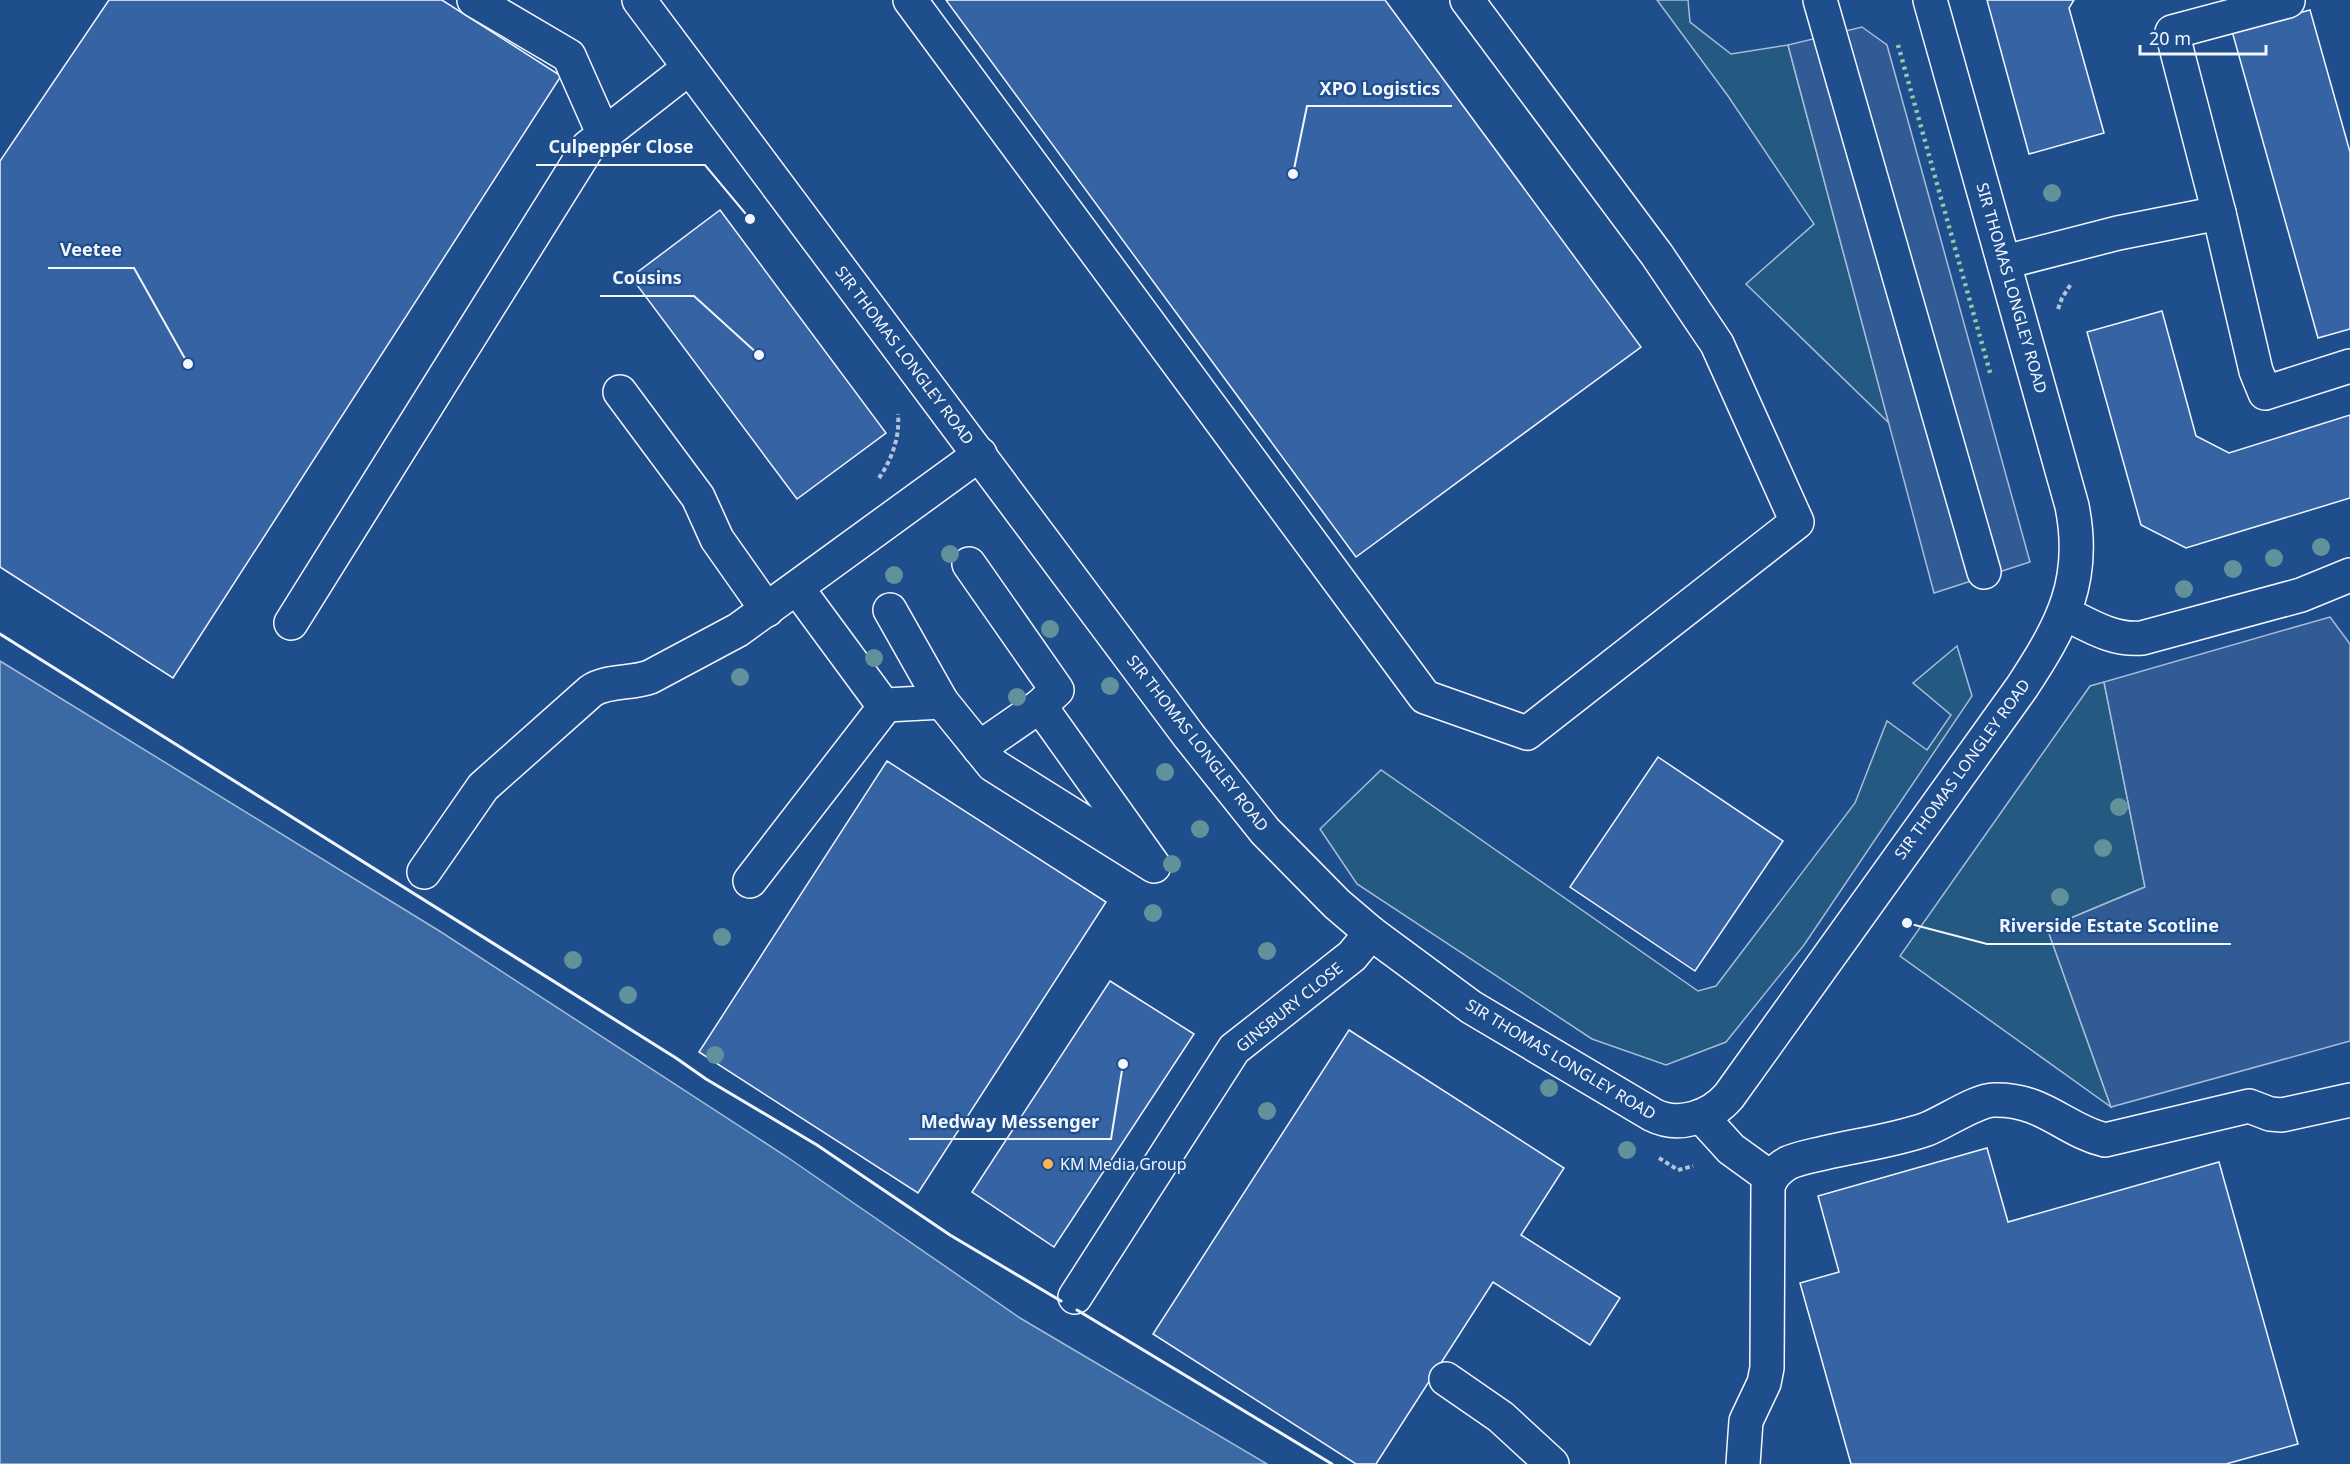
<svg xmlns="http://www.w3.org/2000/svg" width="2350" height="1464" viewBox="0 0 2350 1464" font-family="'Noto Sans',sans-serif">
<rect width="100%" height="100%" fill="#1f4e8c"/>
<!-- green -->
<g fill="#245a82" stroke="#a8bbd7" stroke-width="1.5">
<polygon points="1657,0 1688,0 1690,22 1731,54 1788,45 1889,423 1746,284 1814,224 1728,96"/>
<polygon points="1957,646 1972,696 1804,945 1726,1042 1666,1065 1592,1039 1357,884 1320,829 1381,770 1698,991 1716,986 1855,803 1887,721 1927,750 1951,715 1913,683"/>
<polygon points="2104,682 2145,887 2047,928 2111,1107 1900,956 2090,686"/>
</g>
<!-- parking -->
<g fill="#305b95" stroke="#a8bbd7" stroke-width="1.5">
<polygon points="1862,27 1887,45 2030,562 1934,593 1788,45"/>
<polygon points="2330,617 2350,644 2350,1041 2111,1107 2047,928 2145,887 2104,682"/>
</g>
<!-- water -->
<polygon fill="#3b69a3" stroke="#a8bbd7" stroke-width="1.5" points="0,661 441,932 787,1157 1020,1318 1267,1464 0,1464"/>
<!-- building -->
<g fill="#3563a3" stroke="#f2f6ff" stroke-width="1.5">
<polygon points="109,0 442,0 561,76 173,678 0,567 0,161"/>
<polygon points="946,0 1385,0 1641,347 1356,557"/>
<polygon points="1987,0 2074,0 2069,8 2104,133 2029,154"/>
<polygon points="2310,10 2350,152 2350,329 2318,338 2232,31"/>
<polygon points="720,210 886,433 797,499 631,277"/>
<polygon points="2162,311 2196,436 2229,453 2350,415 2350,498 2186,548 2141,525 2087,332"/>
<polygon points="1658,757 1783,841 1695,971 1570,887"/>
<polygon points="887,761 1106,902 918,1193 699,1052"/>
<polygon points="1110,981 1194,1034 1054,1247 972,1192"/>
<polygon points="1349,1030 1564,1168 1521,1235 1620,1298 1590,1345 1493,1282 1376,1464 1356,1464 1153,1334"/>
<polygon points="1987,1148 2008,1222 2219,1162 2298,1444 2226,1464 1851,1464 1800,1283 1839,1272 1818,1196"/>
</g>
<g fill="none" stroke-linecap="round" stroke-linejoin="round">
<!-- minor casing -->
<g stroke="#f2f6ff" stroke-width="36">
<g id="minor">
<polyline points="474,0 569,56 604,135"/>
<path d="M639,0l550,736 76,95 72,73 34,29 100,74 182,108c26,13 58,2 76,-19l293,-409c40,-61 65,-106 50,-181l-142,-506"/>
<polyline points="910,0 1425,697 1527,733 1797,522 1717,344 1657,255 1467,0"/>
<polyline points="1820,0 1984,572"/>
<polyline points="2219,213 2256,371 2265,393 2350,366"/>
<polyline points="2005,262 2118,233 2219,213 2172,32 2288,1"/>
<polyline points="620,392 698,497 717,539 767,610"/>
<path d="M2064,613c25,12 49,28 78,25l159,-43 49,-20"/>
<polyline points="291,623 588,147 689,68"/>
<polyline points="942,702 993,765 1154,866 1040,706 1057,690 969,564"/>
<polyline points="886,705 942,702 890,610"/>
<polyline points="979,748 1040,706"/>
<path d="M424,872l59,-85 108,-96c16,-11 40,-7 59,-14l88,-47 242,-176"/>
<polyline points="750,881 886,705 884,706 797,588"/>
<polyline points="1701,1116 1731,1149 1771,1178"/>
<polyline points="1075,1297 1234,1049 1352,956 1371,933"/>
<polyline points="1446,1379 1501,1417 1552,1464"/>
<path d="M1743,1464l3,-43 18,-38 3,-15 1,-181c3,-11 11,-19 20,-24 11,-5 24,-7 36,-10 34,-8 69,-12 103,-24 18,-7 50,-29 67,-29 50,-1 70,30 111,40l144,-34 21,8 12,1 68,-15"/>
</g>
</g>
<!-- path -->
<g stroke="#b3c4dc" stroke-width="4" stroke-dasharray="4.5 3" stroke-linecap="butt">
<polyline points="2058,309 2062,298 2071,284"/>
<path d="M879,478c13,-19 21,-41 19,-64"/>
<polyline points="1659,1158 1678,1170 1693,1166"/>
</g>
<!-- minor -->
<use href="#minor" stroke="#1f4e8c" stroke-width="33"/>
<!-- hedge -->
<polyline stroke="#97c8a6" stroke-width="4.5" stroke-dasharray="3 4.5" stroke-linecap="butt" points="1898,45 1991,376"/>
<!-- wall -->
<g stroke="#f2f6ff" stroke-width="3">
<polyline points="0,634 676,1058 706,1079 817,1145 950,1235 1061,1301"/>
<polyline points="1077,1310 1332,1464"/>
</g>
</g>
<!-- trees -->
<g fill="#61919a">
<circle cx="2052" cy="193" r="9"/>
<circle cx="2321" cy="547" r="9"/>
<circle cx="950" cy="554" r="9"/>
<circle cx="2274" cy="558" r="9"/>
<circle cx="2233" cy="569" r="9"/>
<circle cx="894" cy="575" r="9"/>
<circle cx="2184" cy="589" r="9"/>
<circle cx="1050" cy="629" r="9"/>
<circle cx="874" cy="658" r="9"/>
<circle cx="740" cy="677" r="9"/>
<circle cx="1110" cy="686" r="9"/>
<circle cx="1017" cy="697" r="9"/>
<circle cx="1165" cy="772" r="9"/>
<circle cx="2119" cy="807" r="9"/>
<circle cx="1200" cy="829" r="9"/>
<circle cx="2103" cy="848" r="9"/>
<circle cx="1172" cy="864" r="9"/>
<circle cx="2060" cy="897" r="9"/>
<circle cx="1153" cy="913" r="9"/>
<circle cx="722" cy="937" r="9"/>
<circle cx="1267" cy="951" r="9"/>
<circle cx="573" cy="960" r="9"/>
<circle cx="628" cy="995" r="9"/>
<circle cx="715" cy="1055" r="9"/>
<circle cx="1549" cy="1088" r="9"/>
<circle cx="1267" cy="1111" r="9"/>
<circle cx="1627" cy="1150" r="9"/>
</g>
<!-- markers -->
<circle fill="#ffb74d" stroke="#1f4e8c" stroke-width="2" cx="1048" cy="1164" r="6"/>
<g text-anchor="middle" stroke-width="4.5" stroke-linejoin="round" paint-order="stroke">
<!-- street labels -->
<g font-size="16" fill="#f2f6ff" stroke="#1f4e8c">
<text transform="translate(2012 288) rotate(74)" y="6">SIR THOMAS LONGLEY ROAD</text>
<text transform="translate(905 355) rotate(53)" y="6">SIR THOMAS LONGLEY ROAD</text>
<text transform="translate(1198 743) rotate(52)" y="6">SIR THOMAS LONGLEY ROAD</text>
<text transform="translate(1962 769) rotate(-54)" y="6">SIR THOMAS LONGLEY ROAD</text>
<text transform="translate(1289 1007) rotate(-39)" y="6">GINSBURY CLOSE</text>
<text transform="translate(1561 1059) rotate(31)" y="6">SIR THOMAS LONGLEY ROAD</text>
</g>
<!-- poi labels -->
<g font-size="16" fill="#f2f6ff" stroke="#1f4e8c" text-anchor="start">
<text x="1060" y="1170">KM Media Group</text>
</g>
</g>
<!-- callouts -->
<path fill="none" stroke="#f2f6ff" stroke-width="2" d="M1293 174L1307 106H1452M750 219L705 165H536M188 364L134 268H48M759 355L694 296H600M1907 923L1987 944H2231M1123 1064L1111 1139H909"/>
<g fill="#f2f6ff" stroke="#1f4e8c" stroke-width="2">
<circle cx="1293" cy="174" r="6"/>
<circle cx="750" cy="219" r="6"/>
<circle cx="188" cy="364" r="6"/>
<circle cx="759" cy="355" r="6"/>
<circle cx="1907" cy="923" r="6"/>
<circle cx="1123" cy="1064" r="6"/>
</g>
<g font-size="18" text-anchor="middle" font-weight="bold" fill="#f2f6ff" stroke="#1f4e8c" stroke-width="4.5" stroke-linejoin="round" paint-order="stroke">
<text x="1380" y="95">XPO Logistics</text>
<text x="621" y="153">Culpepper Close</text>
<text x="91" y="256">Veetee</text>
<text x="647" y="284">Cousins</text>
<text x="2109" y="932">Riverside Estate Scotline</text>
<text x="1010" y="1128">Medway Messenger</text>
</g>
<!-- scale -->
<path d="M2140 45v9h126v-9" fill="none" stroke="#f2f6ff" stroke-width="3"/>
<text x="2149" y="45" font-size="18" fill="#f2f6ff" stroke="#1f4e8c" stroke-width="4.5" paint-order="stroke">20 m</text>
</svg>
